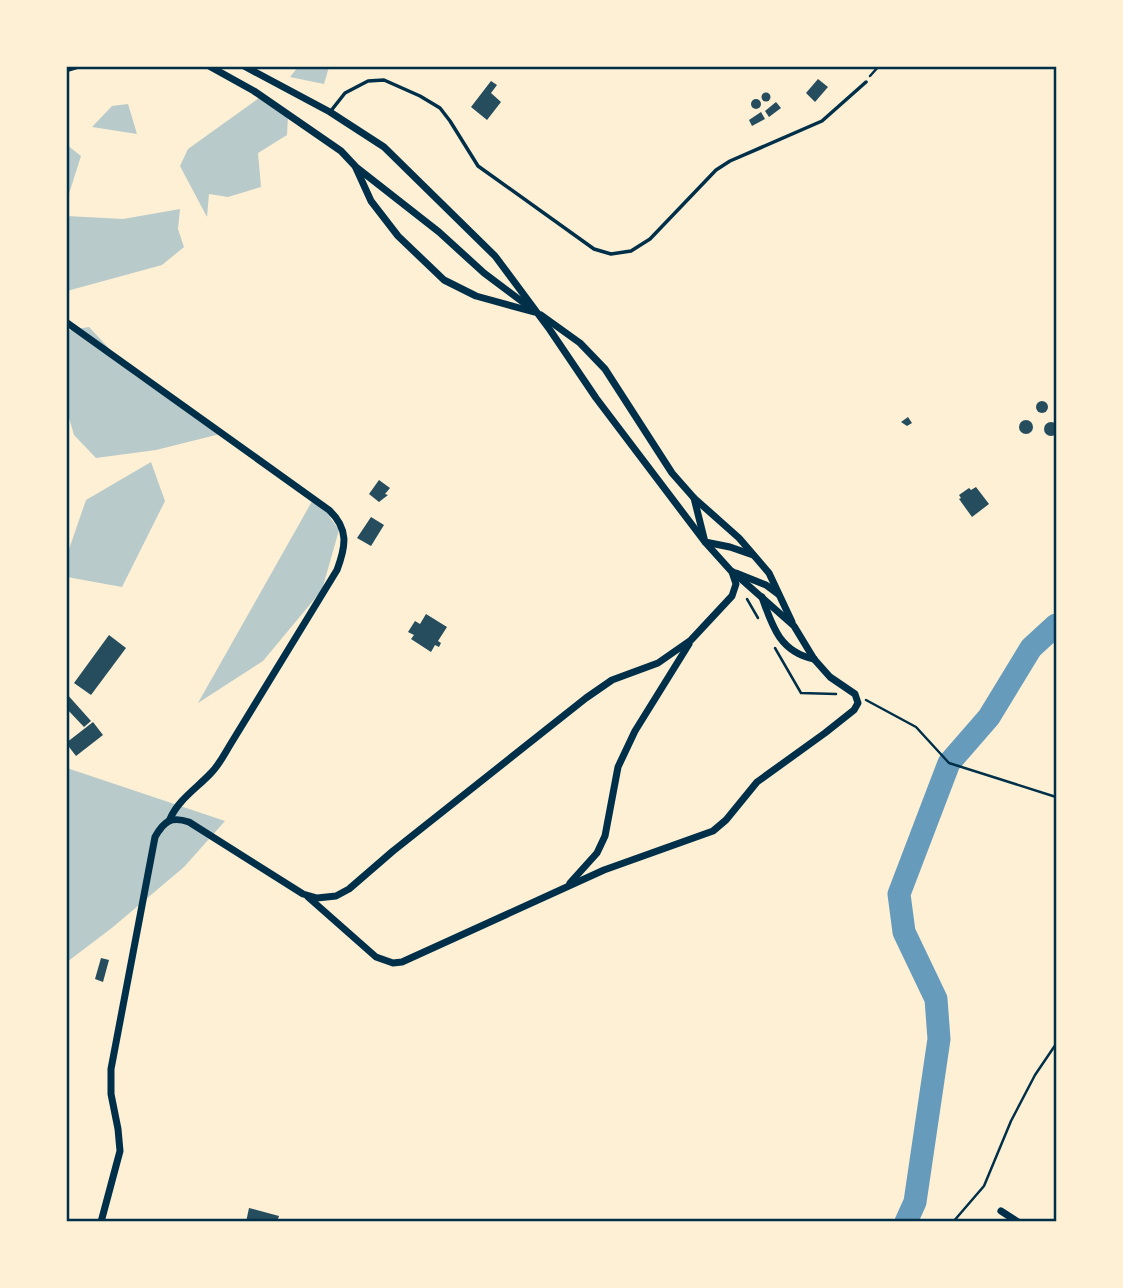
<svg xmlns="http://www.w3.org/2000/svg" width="1123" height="1288" viewBox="0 0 1123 1288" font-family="Spectral,serif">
<rect width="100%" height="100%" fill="#fdf0d5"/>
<!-- green -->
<g fill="#b9caca">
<polygon points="298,67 329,67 324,84 290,77"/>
<polygon points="259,98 288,116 287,135 258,153 261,187 228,197 209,194 207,217 180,166 188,149"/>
<polygon points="128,104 137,134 92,127 112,106"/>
<polygon points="67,145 81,156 67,200"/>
<polygon points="180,209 178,229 184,247 162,265 67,291 67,216 123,219"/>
<polygon points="89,327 134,375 220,434 156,450 96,458 74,435 67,411 66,331"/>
<polygon points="151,462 165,501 122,587 67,577 67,555 86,500"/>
<polygon points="315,496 339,530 322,590 263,661 198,703"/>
<polygon points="67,768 225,821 184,867 113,927 67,962"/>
</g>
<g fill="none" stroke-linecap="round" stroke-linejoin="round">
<!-- river -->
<polyline stroke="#669bbc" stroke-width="23" points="906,1222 915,1202 939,1039 936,999 904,932 899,894 949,763 989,717 1031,648 1056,625"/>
</g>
<!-- building -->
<g fill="#264d5e">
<polygon points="818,79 828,87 815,102 806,93"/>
<polygon points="491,81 497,85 491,93 501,102 487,120 471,107"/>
<circle cx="766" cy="97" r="4.5"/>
<circle cx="756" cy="104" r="5"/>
<polygon points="776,102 781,108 769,117 765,111"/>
<polygon points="761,112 765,119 752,126 749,120"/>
<circle cx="1042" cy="407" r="6"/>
<polygon points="908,417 912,423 907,426 901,422"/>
<circle cx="1026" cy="427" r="7"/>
<circle cx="1051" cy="429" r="7"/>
<polygon points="379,480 390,488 385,494 388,495 379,502 369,494"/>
<polygon points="976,487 989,504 972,517 959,499 961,498 959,495 969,488 971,490"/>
<polygon points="371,517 384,525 371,546 357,538"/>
<polygon points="426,614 447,627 438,641 441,643 439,647 435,645 431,652 411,639 414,635 408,632 415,621 420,624"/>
<polygon points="109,635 126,648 91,695 74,683"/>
<polygon points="66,693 91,721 84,727 66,708"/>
<polygon points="93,722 103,735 76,756 66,743"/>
<polygon points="101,958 109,960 103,982 95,979"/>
<polygon points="249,1208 279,1216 277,1222 246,1222"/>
</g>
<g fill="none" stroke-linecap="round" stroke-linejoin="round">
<!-- path -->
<g stroke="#003049" stroke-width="2.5">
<polyline points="870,76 879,66"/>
<polyline points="747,599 758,618"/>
<polyline points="775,648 801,693 836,694"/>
<polyline points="866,700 916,727 949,763 1056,797"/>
<polyline points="953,1222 984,1186 1011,1121 1035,1075 1056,1044"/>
</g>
<!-- service -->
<polyline stroke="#003049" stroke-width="3.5" points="330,112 345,93 368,81 384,80 420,96 440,108 450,121 478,166 594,249 611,254 631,251 650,239 716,170 730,161 822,121 866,82"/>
<!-- minor -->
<g stroke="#003049" stroke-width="7">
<polyline points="209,66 254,91 341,151 356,167 439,232 484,273 532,309"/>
<polyline points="66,69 76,66"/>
<polyline points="356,168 371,201 398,236 444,280 476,296 534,312"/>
<polyline points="541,315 580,343 605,369 672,473 694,498 739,538 769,573 792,622"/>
<path d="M66,322l263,188c20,19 17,36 8,60l-107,175c-6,10 -11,20 -19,28 -14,15 -33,27 -41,46"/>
<polyline points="694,498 705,542 730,547 753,555"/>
<polyline points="736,573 766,585 778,594"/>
<path d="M762,597c10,29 18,55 52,62"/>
<polyline points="570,883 597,853 605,836 618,767 635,731 689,644"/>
<polyline points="308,897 376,957 393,963 402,962 604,870 713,831 726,820 757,782 825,733 854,710 858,703 855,694 830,677 814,659 794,626 733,572"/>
<polyline points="1001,1211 1018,1222"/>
<path d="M101,1222l19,-71 -2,-22 -7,-35v-25l44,-232c9,-16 16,-21 34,-15l114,72 14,4 19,-2 13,-7 44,-38 193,-153 26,-18 46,-17 33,-23 41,-44 4,-12 -4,-12 -27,-30 -109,-144 -46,-68 -55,-74 -111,-109 -54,-35 -86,-46"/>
</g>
</g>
<!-- border -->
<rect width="1123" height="1288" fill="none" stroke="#fdf0d5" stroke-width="136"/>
<rect x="68" y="68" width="987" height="1152" fill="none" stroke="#003049" stroke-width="2.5"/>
</svg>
